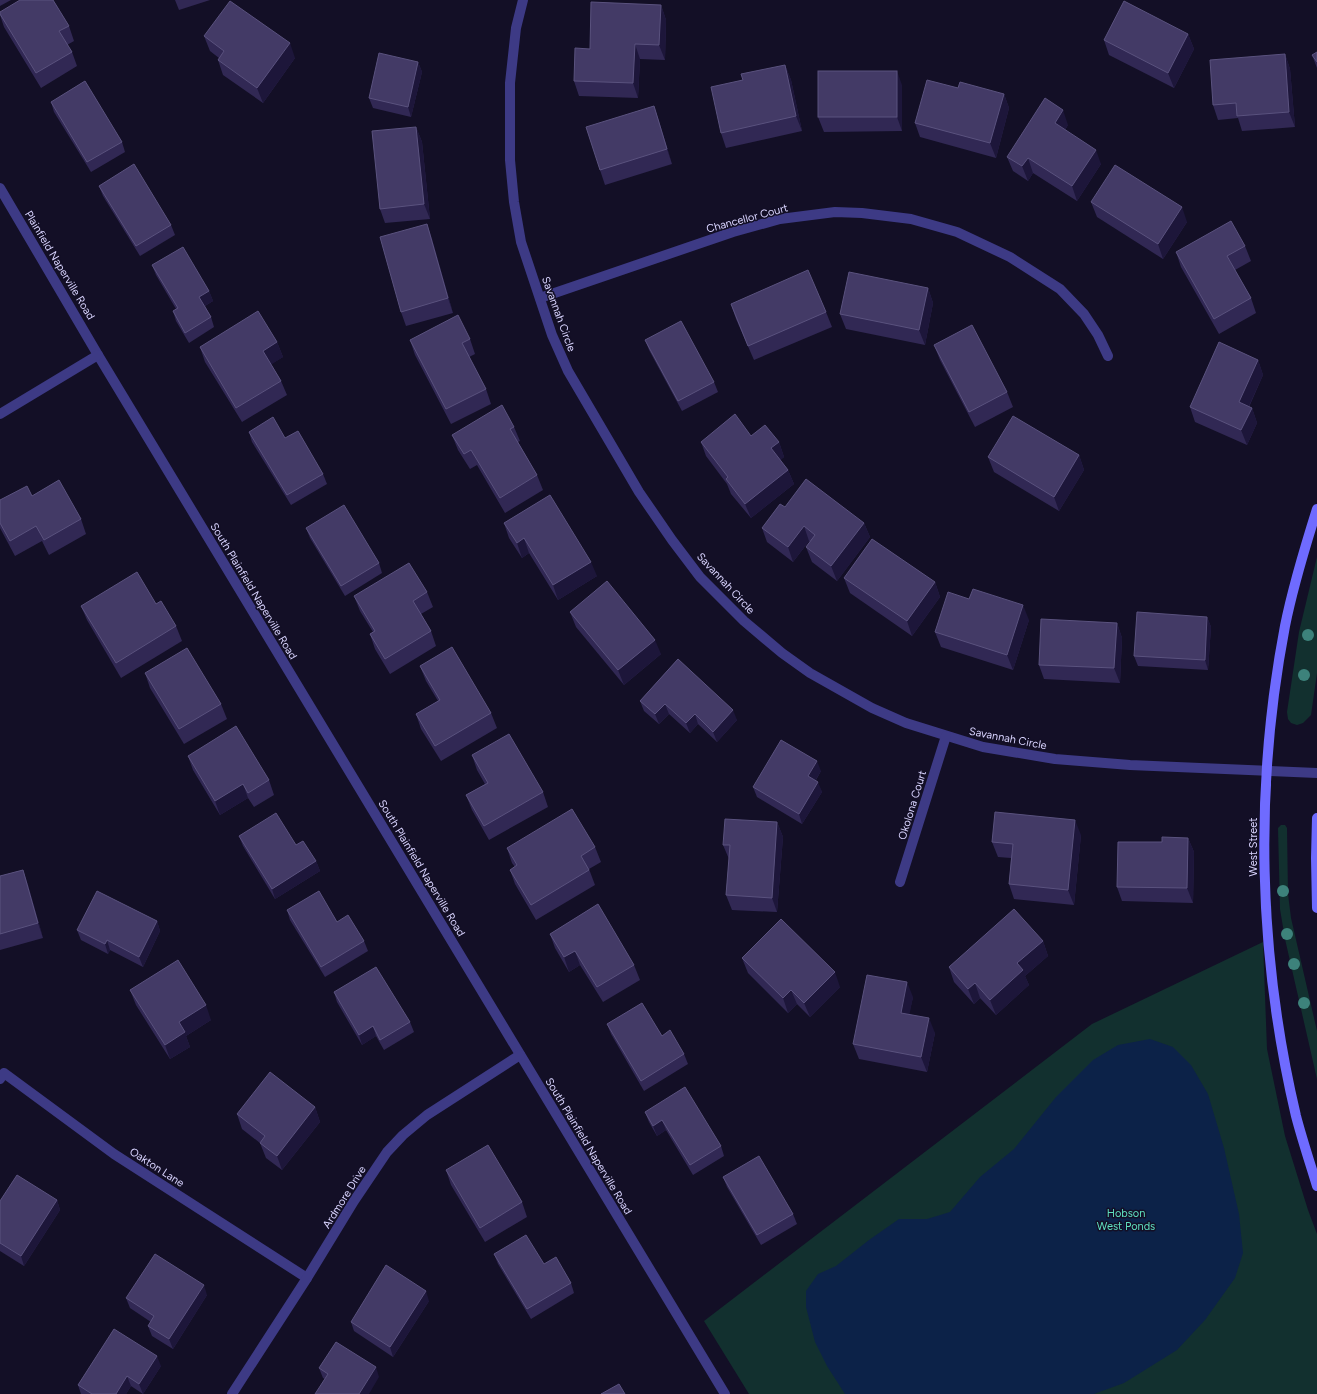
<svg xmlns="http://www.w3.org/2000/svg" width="1317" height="1394" viewBox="0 0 1317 1394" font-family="Figtree,sans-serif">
<rect width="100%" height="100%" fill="#130f26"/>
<!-- green -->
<g fill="#12302f">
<polygon points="1317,557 1317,673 1311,715 1303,723 1297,725 1291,723 1288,719 1287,712 1299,632"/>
<polygon points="1281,825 1285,825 1287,828 1288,894 1291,918 1317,1031 1317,1079 1285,939 1280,909 1278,828"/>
<polygon points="1263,942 1267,1049 1285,1136 1308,1210 1317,1234 1317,1394 749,1394 704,1321 1092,1024"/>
</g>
<!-- water -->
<polygon fill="#0c2248" points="1150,1039 1173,1047 1191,1065 1208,1094 1224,1148 1239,1214 1243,1253 1235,1278 1205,1320 1177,1350 1124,1383 1094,1394 845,1394 827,1366 815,1342 806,1307 806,1291 818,1274 836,1266 869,1240 899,1219 927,1219 950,1212 980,1177 1014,1149 1056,1097 1093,1060 1118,1045"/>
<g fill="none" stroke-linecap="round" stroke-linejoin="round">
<!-- street -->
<g stroke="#3d3a85" stroke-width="10">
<polyline points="523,0 516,28 510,83 510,160 514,202 521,242 552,335 568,371 639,492 672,540 700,577 744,621 782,653 810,673 872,708 906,723 983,747 1055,759 1130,765 1317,773"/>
<polyline points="0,188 98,355 725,1394"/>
<polyline points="540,298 733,232 780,219 835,212 862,213 911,219 957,232 1010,257 1060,289 1084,314 1098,335 1108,356"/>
<polyline points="0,414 98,355"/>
<polyline points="900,882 946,736"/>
<polyline points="0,1079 4,1073 114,1154 307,1278"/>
<polyline points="232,1394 307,1278 354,1201 387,1152 403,1135 427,1115 520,1055"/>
</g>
<!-- secondary -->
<g stroke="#6f6bff" stroke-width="10">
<path d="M1317,509c-12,38 -24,77 -32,117 -31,162 -27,329 11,490 6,23 14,47 21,70"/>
<polyline points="1317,818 1316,858 1317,908"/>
</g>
</g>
<!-- trees -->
<g fill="#3d827b">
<circle cx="1308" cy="635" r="6"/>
<circle cx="1304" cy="675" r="6"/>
<circle cx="1283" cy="891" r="6"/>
<circle cx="1287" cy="934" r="6"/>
<circle cx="1294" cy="964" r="6"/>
<circle cx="1304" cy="1003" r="6"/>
</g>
<!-- wall -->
<g fill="#312854">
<polygon points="0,0 11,0 0,6"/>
<polygon points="175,0 210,0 179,10"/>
<polygon points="661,5 666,20 665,60 640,59 638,98 579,96 574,81 590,49"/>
<polygon points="0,12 69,26 74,41 67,45 72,52 77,66 41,88 4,27 0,15"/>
<polygon points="1188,34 1194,49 1174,88 1109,55 1104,40"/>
<polygon points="204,36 295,58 263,103 223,75 218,60 219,58 210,51"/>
<polygon points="1317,52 1317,68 1312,55"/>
<polygon points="1285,54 1290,69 1295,127 1242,131 1238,118 1218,120 1213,105"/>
<polygon points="418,62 422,72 411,117 373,108 369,98"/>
<polygon points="785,65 791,80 802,131 726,148 721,133 743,80"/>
<polygon points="902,85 902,131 824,132 818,117"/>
<polygon points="958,88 1004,94 1009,108 996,158 920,137 915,123"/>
<polygon points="51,102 122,142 125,152 91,172 54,112"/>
<polygon points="654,106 659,121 672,164 605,185 600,170"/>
<polygon points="1068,125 1065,130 1101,164 1077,201 1033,173 1028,181 1013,171 1007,157"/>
<polygon points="416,127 422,142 430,219 385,223 380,209"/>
<polygon points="99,186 171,225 175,235 140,256 103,196"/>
<polygon points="1091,202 1187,222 1163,259 1097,217"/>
<polygon points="427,224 432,239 453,313 406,326 401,312"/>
<polygon points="1245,246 1251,261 1235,270 1251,298 1256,313 1219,334 1181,267 1176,252"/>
<polygon points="152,265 209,291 213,301 205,306 211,317 214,327 189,343 176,321 173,311 176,309 156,275"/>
<polygon points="928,288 933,303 925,345 846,329 840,314"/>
<polygon points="731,304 826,312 832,327 754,360 736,319"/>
<polygon points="470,339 475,354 469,357 486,389 491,404 451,424 415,355 410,340"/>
<polygon points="645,340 714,382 718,392 682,411 649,350"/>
<polygon points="277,342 283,357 271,364 281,381 287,395 242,422 205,362 200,347"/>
<polygon points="934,345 1007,392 1013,407 975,427 940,360"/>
<polygon points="1258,360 1263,375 1249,407 1252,408 1257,423 1247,445 1195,422 1190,407"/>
<polygon points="514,427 520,441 518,442 537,475 543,490 505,513 477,465 470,469 458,450 452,435"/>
<polygon points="249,432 323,474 327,484 291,505 252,442"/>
<polygon points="751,436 779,442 784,457 780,460 788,470 794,484 751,518 731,494 727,484 706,456 701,442"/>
<polygon points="1079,455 1084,470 1059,511 994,472 988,457"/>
<polygon points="0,500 81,519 86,534 49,555 42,541 15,556 0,528"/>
<polygon points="785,507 864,523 870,537 837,581 812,562 806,547 810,541 809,541 793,562 767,542 762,528"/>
<polygon points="504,523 597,576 558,600 529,553 522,558 509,538"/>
<polygon points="306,528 379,563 382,573 345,596 310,538"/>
<polygon points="844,578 935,582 940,597 912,636 850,593"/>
<polygon points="427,592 433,607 421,614 431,631 436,646 390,674 375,649 370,634 373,632 360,611 354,596"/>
<polygon points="156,604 176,626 182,641 121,678 87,620 81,606"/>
<polygon points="570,612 661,654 624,685 576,627"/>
<polygon points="1207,617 1211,627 1208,670 1138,666 1134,656"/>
<polygon points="1029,620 1013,670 941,647 935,632"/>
<polygon points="1117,623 1122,638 1120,683 1044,679 1039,665"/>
<polygon points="678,659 737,720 717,742 698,724 690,733 669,714 659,724 644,711 640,701"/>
<polygon points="420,666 491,713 497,728 441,761 421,729 416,714 438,701 426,681"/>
<polygon points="145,673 221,704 227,719 184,744 150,688"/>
<polygon points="472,755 543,792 548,807 489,840 472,810 466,795 485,784 477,770"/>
<polygon points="188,756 269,780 274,795 254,807 248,798 220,815 193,770"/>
<polygon points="821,771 816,780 822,792 802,824 757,797 753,787"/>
<polygon points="777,822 783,837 777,912 732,910 726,895 729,859 723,845"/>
<polygon points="1081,835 1074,905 1014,899 1009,884 1011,858 998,857 992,842"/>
<polygon points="239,836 296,845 316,861 320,871 275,899 243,846"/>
<polygon points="1188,838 1194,852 1193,903 1122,901 1117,887 1162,842"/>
<polygon points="595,847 601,862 589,869 595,885 536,920 515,884 510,870 515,867 512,863 507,848"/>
<polygon points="23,870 28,885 43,938 0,950 0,876"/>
<polygon points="287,910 337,922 364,941 368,951 325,977 290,920"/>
<polygon points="157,921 160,931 143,967 110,950 108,954 81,940 77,930"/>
<polygon points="550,934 634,965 640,980 603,1002 580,965 569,972 555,948"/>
<polygon points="1043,941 1048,956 1025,976 1029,985 996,1015 980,998 974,1004 954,982 949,967"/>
<polygon points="742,958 840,987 810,1017 797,1004 788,1013 748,973"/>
<polygon points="130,990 211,1020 186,1036 190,1047 170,1059 136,1005"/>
<polygon points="334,992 410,1022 414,1032 384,1050 376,1036 362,1045 337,1002"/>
<polygon points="913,997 909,1014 935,1033 927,1072 859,1059 853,1044"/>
<polygon points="607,1024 662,1036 684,1054 688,1064 644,1091 611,1034"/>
<polygon points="315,1107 320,1122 282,1170 266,1158 260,1143 242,1129 237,1114"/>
<polygon points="645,1112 721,1146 724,1156 693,1175 666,1130 657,1136 649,1122"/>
<polygon points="446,1170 522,1202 527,1217 485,1242 451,1185"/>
<polygon points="723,1177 793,1214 797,1224 761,1245 727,1187"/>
<polygon points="57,1200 60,1210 24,1266 0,1251 0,1201"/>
<polygon points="494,1254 544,1264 571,1283 574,1293 531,1319 498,1264"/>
<polygon points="207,1295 173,1349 152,1336 148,1326 151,1322 130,1308 126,1298"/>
<polygon points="429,1301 393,1357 354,1331 351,1322"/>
<polygon points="161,1366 143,1394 131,1386 126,1394 81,1394 78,1385"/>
<polygon points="319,1368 379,1377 325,1379 323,1378"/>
</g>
<!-- shaded-wall -->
<g fill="#1d163a">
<polygon points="661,5 666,20 665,60 659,45"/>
<polygon points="1188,34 1194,49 1174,88 1168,73"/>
<polygon points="290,43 295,58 263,103 257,88"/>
<polygon points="635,44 640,59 638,98 633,83"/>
<polygon points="1285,54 1290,69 1295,127 1289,112"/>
<polygon points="418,62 422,72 411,117 408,107"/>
<polygon points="785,65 791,80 802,131 796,116"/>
<polygon points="897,71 902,85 902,131 897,117"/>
<polygon points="1004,94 1009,108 996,158 990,143"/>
<polygon points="654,106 659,121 672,164 667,149"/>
<polygon points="1063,110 1068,125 1060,138 1055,123"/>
<polygon points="416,127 422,142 430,219 424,204"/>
<polygon points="1096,150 1101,164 1077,201 1072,186"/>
<polygon points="1028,158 1033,173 1028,181 1022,166"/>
<polygon points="1182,207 1187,222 1163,259 1158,244"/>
<polygon points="427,224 432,239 453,313 448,298"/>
<polygon points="928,288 933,303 925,345 919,330"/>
<polygon points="209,291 213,301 203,307 199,297"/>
<polygon points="277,342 283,357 269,366 263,351"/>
<polygon points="1258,360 1263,375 1244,417 1239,402"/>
<polygon points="1252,408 1257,423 1247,445 1241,430"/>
<polygon points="779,442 784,457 777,463 771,448"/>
<polygon points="1079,455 1084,470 1059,511 1054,497"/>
<polygon points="788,470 794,484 751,518 745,504"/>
<polygon points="864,523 870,537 837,581 831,566"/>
<polygon points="804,526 809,541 793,562 788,547"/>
<polygon points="524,538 529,553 522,558 517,543"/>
<polygon points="591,562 597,576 558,600 553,585"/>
<polygon points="935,582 940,597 912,636 907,621"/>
<polygon points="1023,605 1029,620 1013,670 1007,655"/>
<polygon points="1207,617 1211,627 1208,670 1205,660"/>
<polygon points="1117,623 1122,638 1120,683 1114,668"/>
<polygon points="655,640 661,654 624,685 618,670"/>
<polygon points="665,704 669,714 659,724 655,714"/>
<polygon points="733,710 737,720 717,742 713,732"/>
<polygon points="695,714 698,724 690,733 686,723"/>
<polygon points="817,761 821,771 812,786 808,776"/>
<polygon points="818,782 822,792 802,824 799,814"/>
<polygon points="243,784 248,798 220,815 215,801"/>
<polygon points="1075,820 1081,835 1074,905 1068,890"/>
<polygon points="777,822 783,837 777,912 772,898"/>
<polygon points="1188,838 1194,852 1193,903 1187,888"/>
<polygon points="316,861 320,871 275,899 272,889"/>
<polygon points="23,870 28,885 43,938 38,923"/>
<polygon points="157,921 160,931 143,967 139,957"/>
<polygon points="107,940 110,950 108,954 105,944"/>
<polygon points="1043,941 1048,956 1025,976 1029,985 996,1015 990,1000 1017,963"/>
<polygon points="575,951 580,965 569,972 564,957"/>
<polygon points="835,972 840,987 810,1017 804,1003"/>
<polygon points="907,982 913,997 907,1027 901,1013"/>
<polygon points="975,983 980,998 974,1004 968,989"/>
<polygon points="791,990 797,1004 788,1013 783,998"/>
<polygon points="206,1005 211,1020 186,1036 190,1047 170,1059 165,1045 179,1022"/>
<polygon points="929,1018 935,1033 927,1072 921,1057"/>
<polygon points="373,1026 376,1036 362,1045 359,1035"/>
<polygon points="315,1107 320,1122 282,1170 277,1156"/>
<polygon points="662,1120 666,1130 657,1136 653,1126"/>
<polygon points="57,1200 60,1210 24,1266 21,1256"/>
<polygon points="204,1285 207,1295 173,1349 169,1339"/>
<polygon points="426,1291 429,1301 393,1357 390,1347"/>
<polygon points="157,1356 161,1366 143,1394 139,1384"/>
<polygon points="376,1367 379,1377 369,1394 359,1394"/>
<polygon points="127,1376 131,1386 126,1394 116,1394"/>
</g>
<!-- building -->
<g fill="#433a66" stroke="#5a527e">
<polygon points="20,0 53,0 69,26 59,31 72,52 36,73 0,14 0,12"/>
<polygon points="230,1 290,43 257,88 218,60 224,51 204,36"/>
<polygon points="1124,1 1188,34 1168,73 1104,40"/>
<polygon points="591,2 661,5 659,45 635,44 633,83 574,81 575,48 590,49"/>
<polygon points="1317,52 1317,62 1312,55"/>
<polygon points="379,53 418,62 408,107 369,98"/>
<polygon points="1285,54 1289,112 1237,116 1236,103 1213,105 1210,60"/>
<polygon points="785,65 796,116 721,133 711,87 743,80 741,74"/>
<rect x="818" y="71" width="79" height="46"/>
<polygon points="927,80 958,88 960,82 1004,94 990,143 915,123"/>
<polygon points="85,81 122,142 87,162 51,102"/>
<polygon points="1045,98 1063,110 1055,123 1096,150 1072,186 1028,158 1022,166 1007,157"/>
<polygon points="654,106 667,149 600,170 586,127"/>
<polygon points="416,127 424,204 380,209 372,131"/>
<polygon points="134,164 171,225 136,246 99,186"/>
<polygon points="1115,165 1182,207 1158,244 1091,202"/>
<polygon points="1231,221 1245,246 1227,256 1251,298 1214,319 1176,252"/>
<polygon points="427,224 448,298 401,312 380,237"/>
<polygon points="183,247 209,291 199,297 211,317 185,333 173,311 178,308 152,265"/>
<polygon points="808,270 826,312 748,346 731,304"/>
<polygon points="849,272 928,288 919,330 840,314"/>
<polygon points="258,311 277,342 263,351 281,381 236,408 200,347"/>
<polygon points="458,315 470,339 462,343 486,389 446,409 410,340"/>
<polygon points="681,321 714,382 678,401 645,340"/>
<polygon points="972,325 1007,392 969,412 934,345"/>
<polygon points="1219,342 1258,360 1239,402 1252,408 1241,430 1190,407"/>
<polygon points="502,405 514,427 510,429 537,475 500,498 471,450 464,454 452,435"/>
<polygon points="735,414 751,436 765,425 779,442 771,448 788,470 745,504 726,479 728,477 701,442"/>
<polygon points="1013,416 1079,455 1054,497 988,457"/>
<polygon points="273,417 285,438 298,431 323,474 287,495 249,432"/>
<polygon points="806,479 864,523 831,566 806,547 815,535 804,526 788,547 762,528 780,504 785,507"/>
<polygon points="59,480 81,519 44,540 36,526 10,541 0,523 0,500 27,486 32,496"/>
<polygon points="550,495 591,562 553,585 524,538 517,543 504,523"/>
<polygon points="344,505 379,563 341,586 306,528"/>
<polygon points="872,539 935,582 907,621 844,578"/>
<polygon points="409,563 427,592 413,601 431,631 385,659 370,634 375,631 354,596"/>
<polygon points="137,572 156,604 161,601 176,626 116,663 81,606"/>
<polygon points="607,581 655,640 618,670 570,612"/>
<polygon points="973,589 1023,605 1007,655 935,632 948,592 969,599"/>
<polygon points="1137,612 1207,617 1205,660 1134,656"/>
<polygon points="1041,619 1117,623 1114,668 1039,665"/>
<polygon points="452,647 491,713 435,746 416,714 440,700 420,666"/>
<polygon points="187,648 221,704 179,729 145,673"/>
<polygon points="678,659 733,710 713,732 695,714 686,723 665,704 655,714 640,701"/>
<polygon points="236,726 269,780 248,793 243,784 215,801 188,756"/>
<polygon points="509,734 543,792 484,826 466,795 488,783 472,755"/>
<polygon points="781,740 817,761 808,776 818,782 799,814 753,787"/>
<polygon points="572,809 595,847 581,856 589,870 531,905 510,870 517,865 507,848"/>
<polygon points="995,812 1075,820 1068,890 1009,884 1013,844 992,842"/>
<polygon points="276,813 296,845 303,841 316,861 272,889 239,836"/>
<polygon points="725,819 777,822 772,898 726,895 730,845 723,845"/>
<polygon points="1162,837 1188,838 1187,888 1117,887 1118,842 1162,842"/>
<polygon points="23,870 38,923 0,934 0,876"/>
<polygon points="97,891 157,921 139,957 107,940 105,944 77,930"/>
<polygon points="319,891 337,922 348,915 364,941 321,967 287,910"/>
<polygon points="598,904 634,965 597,987 575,951 564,957 550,934"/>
<polygon points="1014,909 1043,941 1017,963 1023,970 990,1000 975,983 968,989 949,967"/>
<polygon points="781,919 835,972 804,1003 791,990 783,998 742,958"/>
<polygon points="178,960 206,1005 179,1022 185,1032 165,1045 130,990"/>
<polygon points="376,967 410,1022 380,1040 373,1026 359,1035 334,992"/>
<polygon points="867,975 907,982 901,1013 929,1018 921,1057 853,1044"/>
<polygon points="642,1003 662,1036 670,1030 684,1054 641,1081 607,1024"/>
<polygon points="270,1072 315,1107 277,1156 260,1143 265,1136 237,1114"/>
<polygon points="685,1087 721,1146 690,1165 662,1120 653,1126 645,1112"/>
<polygon points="488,1145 522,1202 480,1228 446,1170"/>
<polygon points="759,1156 793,1214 757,1235 723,1177"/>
<polygon points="17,1175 57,1200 21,1256 0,1243 0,1201"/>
<polygon points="526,1235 544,1264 556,1257 571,1283 527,1309 494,1254"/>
<polygon points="155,1254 204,1285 169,1339 148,1326 154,1316 126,1298"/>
<polygon points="386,1265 426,1291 390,1347 351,1322"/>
<polygon points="114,1329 157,1356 139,1384 127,1376 116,1394 92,1394 78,1385"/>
<polygon points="336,1342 376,1367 359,1394 315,1394 328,1374 319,1368"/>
<polygon points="619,1384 625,1394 601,1394"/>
</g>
<g text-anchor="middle" stroke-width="3" stroke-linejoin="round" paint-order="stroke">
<!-- street labels -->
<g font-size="11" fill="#d9d4ff" stroke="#130f26">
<text transform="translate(747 218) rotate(-15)" y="4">Chancellor Court</text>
<text transform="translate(60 265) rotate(59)" y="4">Plainfield Naperville Road</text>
<text transform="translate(559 314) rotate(70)" y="4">Savannah Circle</text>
<text transform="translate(726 583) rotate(47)" y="4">Savannah Circle</text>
<text transform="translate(254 591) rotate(59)" y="4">South Plainfield Naperville Road</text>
<text transform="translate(1008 738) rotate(11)" y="4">Savannah Circle</text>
<text transform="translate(912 805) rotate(-73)" y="4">Okolona Court</text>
<text transform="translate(1253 847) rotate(-90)" y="4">West Street</text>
<text transform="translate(422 868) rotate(59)" y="4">South Plainfield Naperville Road</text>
<text transform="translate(589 1146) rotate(59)" y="4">South Plainfield Naperville Road</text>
<text transform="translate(157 1167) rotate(33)" y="4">Oakton Lane</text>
<text transform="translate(344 1197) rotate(-58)" y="4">Ardmore Drive</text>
</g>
<!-- park labels -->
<g font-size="11" fill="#5fe0c0" stroke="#130f26">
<text x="1126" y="1217">Hobson<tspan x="1126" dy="13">West Ponds</tspan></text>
</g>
</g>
</svg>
